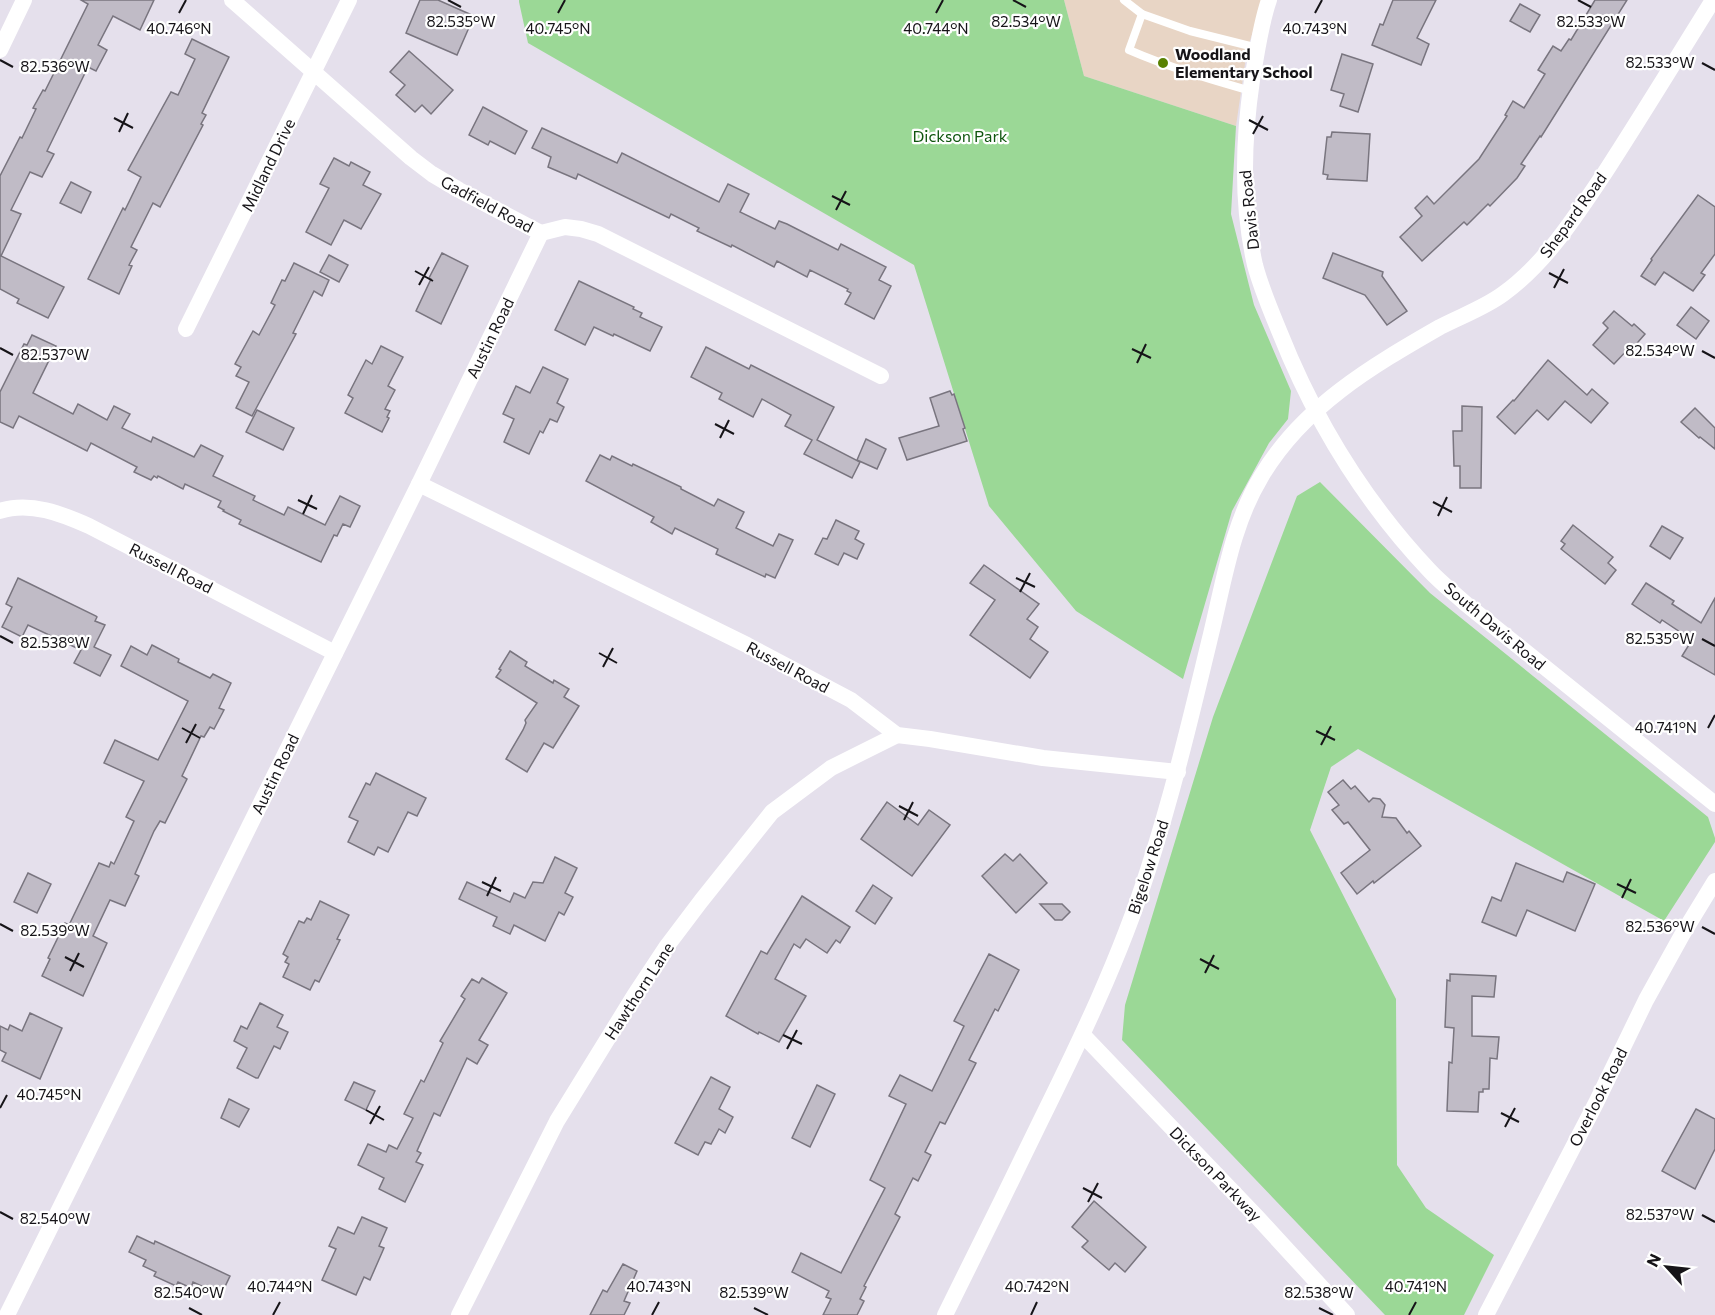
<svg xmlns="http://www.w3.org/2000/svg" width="1715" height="1315" viewBox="0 0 1715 1315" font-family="Commissioner,sans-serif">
<rect width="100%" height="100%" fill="#e5e0ec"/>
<!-- education -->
<polygon fill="#e8d5c5" points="1064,0 1263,0 1247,50 1236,126 1084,76"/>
<!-- green -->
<g fill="#9bd896">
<polygon points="519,0 1064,0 1084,76 1236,126 1231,214 1254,305 1291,391 1288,419 1269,443 1232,511 1183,679 1076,611 989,506 914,265 528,43 519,2"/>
<polygon points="1320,482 1430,593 1708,817 1715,838 1715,842 1664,921 1358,749 1331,767 1310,830 1396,999 1397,1165 1426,1208 1494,1255 1464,1315 1385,1315 1122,1040 1125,1005 1213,717 1297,496"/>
</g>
<!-- building -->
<g fill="#c0bbc6" stroke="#79757f" stroke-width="1.5">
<polygon points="81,0 154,0 140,30 113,16 98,45 107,50 96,71 88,67 47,151 54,154 42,177 30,172 11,210 21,214 1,256 64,287 48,318 17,303 19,299 0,289 0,176 20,137 22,138 36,109 33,108 43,90 45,91 88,4"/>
<polygon points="420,0 438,0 474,16 457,55 406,33"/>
<polygon points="1393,0 1436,0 1417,38 1429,44 1421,65 1372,45 1380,24 1383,25"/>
<polygon points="1595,0 1627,0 1541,137 1540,136 1521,164 1525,166 1517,178 1490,206 1488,204 1467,225 1464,222 1422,261 1400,237 1422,216 1415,208 1427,196 1434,204 1479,159 1507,116 1505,115 1513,101 1524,108 1545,74 1538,70 1553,46 1561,51 1569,39 1571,40"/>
<polygon points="1520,4 1540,15 1530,32 1510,21"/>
<polygon points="192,39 229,57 202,113 206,115 201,124 203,125 160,207 153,203 131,247 137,250 129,265 132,266 119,294 88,279 123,208 125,210 141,177 128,170 171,92 178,95 195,59 185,54"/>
<polygon points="409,51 453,90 431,114 422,105 415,112 396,95 405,85 390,72"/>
<polygon points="1342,54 1373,64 1358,112 1340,106 1344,94 1331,90"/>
<polygon points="483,107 527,131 515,154 490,141 488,145 469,135"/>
<polygon points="542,128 617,163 622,153 719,202 728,184 749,194 740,212 775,229 779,221 787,224 838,250 841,244 886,267 879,280 891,286 874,319 845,304 851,293 847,291 848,289 810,270 807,277 777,261 774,267 732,245 731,247 697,231 699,228 671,214 669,218 578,174 576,179 548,167 551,157 532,148"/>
<polygon points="1332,132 1370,134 1367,181 1327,179 1328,175 1323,174 1327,137 1331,137"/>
<polygon points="334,158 349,166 351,162 370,172 363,185 381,194 361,229 344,220 331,245 306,232 329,188 320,184"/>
<polygon points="71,182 91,192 81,213 60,203"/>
<polygon points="1698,195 1715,207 1715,254 1701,273 1705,275 1693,291 1664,272 1655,285 1641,276 1652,260 1651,259"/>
<polygon points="442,253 468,266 441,324 416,311 431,279 429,278"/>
<polygon points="1333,253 1383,272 1382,276 1407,311 1387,325 1365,295 1323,278"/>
<polygon points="329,255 348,265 339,282 320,272"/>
<polygon points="294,263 329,280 322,296 314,291 293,333 296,334 252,416 236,408 249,382 236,376 241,367 235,364 253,331 259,335 275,305 271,303 282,280 285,281"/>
<polygon points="579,281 634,307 633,309 642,313 640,317 662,327 650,351 614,334 613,336 594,327 585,345 555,330"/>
<polygon points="1691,307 1709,321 1696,339 1677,325"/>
<polygon points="1614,311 1632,326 1634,324 1645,334 1632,349 1630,347 1614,364 1593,345 1608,328 1603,323"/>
<polygon points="32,335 56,346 33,393 73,414 78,404 107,420 114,406 130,414 122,428 151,442 153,437 194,457 201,445 223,456 213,476 255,496 253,500 284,515 288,507 325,525 340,496 360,506 350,527 343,524 337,536 334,535 321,562 239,524 241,520 223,511 224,510 218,507 221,501 185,484 183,489 158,476 157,478 154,476 151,480 134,472 137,467 91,443 87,451 19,416 13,428 0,422 0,392 24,344 27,345"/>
<polygon points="381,346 403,357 388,386 395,390 385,409 390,411 387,417 389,418 382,432 345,413 353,398 348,395 366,360 372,364"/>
<polygon points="706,347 749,369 751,365 834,407 817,440 860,462 852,478 804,454 812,440 785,426 791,415 762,399 753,417 719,399 722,393 691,377"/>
<polygon points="1548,360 1587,395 1592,389 1608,403 1591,423 1565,401 1548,420 1537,410 1515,434 1497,417 1513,400 1514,401"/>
<polygon points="543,367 568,379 557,403 564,407 557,422 550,419 543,433 540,431 529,454 504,442 514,419 503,414 516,386 530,393"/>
<polygon points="950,391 952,395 954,394 965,428 963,429 967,441 907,460 899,438 939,426 930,398"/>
<polygon points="1462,406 1482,407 1481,488 1460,488 1460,466 1454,466 1453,431 1462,431"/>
<polygon points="1695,408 1715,428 1715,449 1700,437 1699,438 1681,422"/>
<polygon points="257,410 294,428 283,450 246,432"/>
<polygon points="866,439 886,449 877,469 857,460"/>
<polygon points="600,455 610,460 612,456 632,466 633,464 681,487 681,489 714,506 718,499 744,512 736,528 773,546 779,534 793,540 775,578 766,574 765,577 716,554 718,549 675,528 672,534 651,522 654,517 586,481"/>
<polygon points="836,520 859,531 855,539 864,544 857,559 844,553 838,565 815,554 823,538 827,539"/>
<polygon points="1573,525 1613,557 1608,563 1616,570 1605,584 1561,549 1565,544 1561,541"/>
<polygon points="1662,526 1683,538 1670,559 1650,546"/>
<polygon points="984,565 1039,604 1027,619 1038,627 1030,639 1048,652 1030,678 970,635 995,600 970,583"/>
<polygon points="18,578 96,616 97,617 95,621 105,625 94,647 111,655 100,676 74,663 81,650 28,625 22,637 2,627 12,607 6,604"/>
<polygon points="1646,583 1674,601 1672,604 1701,623 1715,598 1715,675 1682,656 1692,640 1662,620 1660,623 1632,604"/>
<polygon points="152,645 179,659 178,662 210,678 213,674 231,683 219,708 224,710 214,729 210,727 204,737 201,736 182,776 187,779 165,823 160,821 154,831 135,874 139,876 125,906 110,900 93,936 107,943 83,996 42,976 50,959 48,958 65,923 69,925 99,863 109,867 111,862 114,864 134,821 126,817 144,781 104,763 115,740 158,760 188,701 121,666 131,646 147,655"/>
<polygon points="510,651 527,662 525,666 553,683 554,680 569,689 564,697 579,706 553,748 544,743 527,772 506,759 523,730 526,723 525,720 537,703 496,677 501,670 499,669"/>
<polygon points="376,773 426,798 417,816 408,812 388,852 378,847 374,855 348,842 358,821 349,817 366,783 370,785"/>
<polygon points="1343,780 1351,789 1355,786 1369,802 1373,798 1380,799 1385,805 1382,817 1396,818 1407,833 1409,831 1421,846 1374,883 1373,881 1357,894 1341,873 1370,850 1348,822 1344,824 1332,810 1339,805 1328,792"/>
<polygon points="887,802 918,825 929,810 950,825 912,876 861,839"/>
<polygon points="1005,854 1013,861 1020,854 1047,883 1016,913 982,876"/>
<polygon points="555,857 577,868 565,893 573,897 564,915 559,912 545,941 514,925 510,934 493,926 497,917 459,899 467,882 510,902 514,893 525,898 533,882 543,883"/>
<polygon points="1516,863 1563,882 1567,872 1595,884 1575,931 1527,910 1516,936 1482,922 1492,897 1501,901"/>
<polygon points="28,873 51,884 37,913 14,902"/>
<polygon points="873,885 892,898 875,924 856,911"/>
<polygon points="802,896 850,927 840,943 836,940 827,953 806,939 800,948 794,944 775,979 806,996 779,1042 759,1032 758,1034 726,1016 761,951 767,954"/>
<polygon points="320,901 349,915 337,939 340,940 319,982 315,980 310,990 283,977 289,964 285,962 288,957 283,954 299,921 304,923 307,918 311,920"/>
<polygon points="1040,904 1062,904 1070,912 1062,920 1055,920"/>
<polygon points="989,954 1019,970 998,1011 995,1009 969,1060 976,1063 945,1124 940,1122 925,1152 931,1155 918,1181 913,1178 895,1214 900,1217 864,1286 866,1287 860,1299 864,1301 857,1315 823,1315 831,1299 826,1297 829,1291 792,1272 801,1253 841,1273 885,1188 870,1180 906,1104 889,1096 900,1075 932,1091 964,1026 954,1021"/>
<polygon points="1450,974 1496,976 1494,997 1472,996 1472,1036 1499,1037 1497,1059 1490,1058 1489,1089 1483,1089 1483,1092 1479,1092 1478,1112 1447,1111 1449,1062 1452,1063 1454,1028 1445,1027 1447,980 1450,981"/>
<polygon points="482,978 507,993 479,1040 488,1045 477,1064 467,1058 440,1116 434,1113 417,1151 421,1153 416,1162 423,1165 405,1202 379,1189 384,1178 358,1165 368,1144 386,1152 389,1145 397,1149 413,1118 404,1114 421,1080 424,1082 443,1043 440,1041 465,999 461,996 472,979 479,983"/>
<polygon points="260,1003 283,1015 277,1027 288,1032 280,1049 274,1046 258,1078 256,1078 237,1068 247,1048 234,1041 241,1026 247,1029"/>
<polygon points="30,1013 62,1028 40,1079 2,1061 6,1053 0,1050 0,1026 8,1030 10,1025 22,1031"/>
<polygon points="711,1077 730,1087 719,1109 733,1117 725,1133 719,1129 711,1144 705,1142 698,1155 675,1143"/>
<polygon points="354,1082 375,1091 366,1110 345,1100"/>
<polygon points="817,1085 835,1094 810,1147 792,1138"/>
<polygon points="229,1099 249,1109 239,1127 221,1118"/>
<polygon points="1696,1109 1715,1119 1715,1149 1695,1189 1662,1171"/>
<polygon points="1094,1201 1146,1247 1125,1272 1115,1263 1109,1270 1082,1247 1088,1241 1072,1227"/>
<polygon points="362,1217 387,1228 379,1246 384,1248 370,1280 364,1277 356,1295 322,1280 336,1249 329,1246 338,1227 354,1234"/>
<polygon points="137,1236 154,1244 155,1241 230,1276 221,1295 193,1282 191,1288 178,1282 176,1286 154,1276 156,1272 143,1266 146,1260 129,1252"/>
<polygon points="623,1264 637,1271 624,1301 630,1303 624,1315 590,1315 603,1290 607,1292"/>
</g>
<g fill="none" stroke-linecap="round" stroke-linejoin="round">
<!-- service -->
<g stroke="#fff" stroke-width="8">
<polyline points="1124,0 1142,14 1190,31 1258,48"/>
<path d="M1142,14l-13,36c39,17 80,29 122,41"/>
</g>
<!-- minor -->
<g stroke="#fff" stroke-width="16">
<polyline points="232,0 411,158 432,174 459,190 541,233 565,227 581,229 598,234 881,376"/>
<path d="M1269,0c-9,26 -12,53 -17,80 -9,61 -11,124 3,185 6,23 16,46 25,68 35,88 84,168 149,237 11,12 25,23 37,34l249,200"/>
<polyline points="0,50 24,0"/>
<polyline points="186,329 349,0"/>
<polyline points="419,484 747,645 851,700 897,735 930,739 1043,758 1178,772"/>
<path d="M0,511c30,-10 62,3 89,15l246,127"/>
<polyline points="1083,1035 1258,1218 1347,1315"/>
<polyline points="7,1315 419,484 541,233"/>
<polyline points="459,1315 557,1121 634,996 667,946 701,901 772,812 831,768 897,735"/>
<path d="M945,1315c32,-64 63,-127 94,-191 41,-83 81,-166 109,-254 25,-77 44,-157 63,-236 13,-53 21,-109 50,-157 41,-70 111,-111 179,-150 21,-11 44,-19 63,-33 43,-31 72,-77 101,-120 37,-57 73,-116 109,-174"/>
<polyline points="1486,1315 1596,1103 1646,1000 1682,935 1715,881"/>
</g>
</g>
<!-- ticks -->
<path fill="none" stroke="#161418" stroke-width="2" d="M448,0l13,7M1013,0l13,7M1578,0l13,7M179,13l7,-13M558,13l7,-13M936,13l7,-13M1315,13l7,-13M0,60l13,7M1702,63l13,7M114,118l19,10M1249,120l19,10M119,132l9,-19M1253,134l10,-18M832,196l18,9M836,210l10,-19M415,271l18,10M1549,273l19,10M419,285l10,-18M1554,288l10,-19M0,348l13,7M1132,349l19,9M1702,351l13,7M1137,363l9,-19M715,424l19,10M720,438l9,-18M298,500l19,9M1433,502l19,10M303,514l9,-19M1438,516l9,-19M1016,578l19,9M1020,592l10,-19M0,636l13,7M1702,639l13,7M599,653l18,10M603,667l10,-19M182,728l18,10M1708,728l7,-13M1316,731l19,9M186,743l10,-19M1321,745l10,-19M899,806l19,10M904,820l9,-18M482,882l19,9M1617,884l19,9M487,896l9,-19M1622,898l9,-19M0,924l13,7M1702,927l13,7M65,957l19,10M1200,959l19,10M70,971l9,-18M1205,973l9,-18M783,1035l19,9M787,1049l10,-19M0,1108l7,-13M366,1110l18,10M1501,1113l18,9M370,1124l10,-18M1505,1127l10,-19M1083,1188l19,10M1088,1202l10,-19M0,1212l13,7M1702,1215l13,7M189,1308l13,7M754,1308l14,7M1319,1308l14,7M273,1315l7,-13M652,1315l7,-13M1031,1315l6,-13M1409,1315l7,-13"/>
<!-- markers -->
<circle fill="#598102" stroke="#fff" stroke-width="2" cx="1163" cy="63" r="6"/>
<g text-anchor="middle" stroke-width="4.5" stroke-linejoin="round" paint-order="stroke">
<!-- poi labels -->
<g font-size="16" font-weight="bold" fill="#161418" stroke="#fff" text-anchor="start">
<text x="1175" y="60">Woodland<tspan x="1175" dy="18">Elementary School</tspan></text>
</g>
<!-- park labels -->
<g font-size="16" fill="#0f550e" stroke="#fff">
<text x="960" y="142">Dickson Park</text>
</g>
<!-- street labels -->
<g font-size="16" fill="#161418" stroke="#fff">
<text transform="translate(268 165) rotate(-64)" y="6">Midland Drive</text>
<text transform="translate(487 204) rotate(28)" y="6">Gadfield Road</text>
<text transform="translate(1249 210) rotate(-96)" y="6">Davis Road</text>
<text transform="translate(1573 215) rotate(-54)" y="6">Shepard Road</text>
<text transform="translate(490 338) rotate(-64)" y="6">Austin Road</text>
<text transform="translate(171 568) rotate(27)" y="6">Russell Road</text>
<text transform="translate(1495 626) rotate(40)" y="6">South Davis Road</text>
<text transform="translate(788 667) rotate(28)" y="6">Russell Road</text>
<text transform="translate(275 774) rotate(-64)" y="6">Austin Road</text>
<text transform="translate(1148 867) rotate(-72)" y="6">Bigelow Road</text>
<text transform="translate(639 991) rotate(-57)" y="6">Hawthorn Lane</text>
<text transform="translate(1598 1097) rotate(-63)" y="6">Overlook Road</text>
<text transform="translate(1216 1174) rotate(46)" y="6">Dickson Parkway</text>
</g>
</g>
<g font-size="15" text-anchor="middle" fill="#161418" stroke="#fff" stroke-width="4.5" stroke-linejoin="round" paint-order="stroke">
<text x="1026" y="27">82.534°W</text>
<text x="1591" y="27">82.533°W</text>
<text x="461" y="27">82.535°W</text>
<text x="179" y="34">40.746°N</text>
<text x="558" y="34">40.745°N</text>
<text x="936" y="34">40.744°N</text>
<text x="1315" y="34">40.743°N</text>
<text x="1660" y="68">82.533°W</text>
<text x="55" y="72">82.536°W</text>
<text x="1660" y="356">82.534°W</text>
<text x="55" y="360">82.537°W</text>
<text x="1660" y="644">82.535°W</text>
<text x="55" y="648">82.538°W</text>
<text x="1666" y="733">40.741°N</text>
<text x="1660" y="932">82.536°W</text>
<text x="55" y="936">82.539°W</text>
<text x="49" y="1100">40.745°N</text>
<text x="1660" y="1220">82.537°W</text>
<text x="55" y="1224">82.540°W</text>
<text x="280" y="1292">40.744°N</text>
<text x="659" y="1292">40.743°N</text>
<text x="1037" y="1292">40.742°N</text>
<text x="1416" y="1292">40.741°N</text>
<text x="189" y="1298">82.540°W</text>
<text x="754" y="1298">82.539°W</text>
<text x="1319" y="1298">82.538°W</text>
</g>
<!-- north arrow -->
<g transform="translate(1667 1267) rotate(297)" stroke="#ffffff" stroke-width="4.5" paint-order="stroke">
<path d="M0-4.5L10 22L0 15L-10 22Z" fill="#161418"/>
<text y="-9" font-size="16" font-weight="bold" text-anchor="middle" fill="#161418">N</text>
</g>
</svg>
